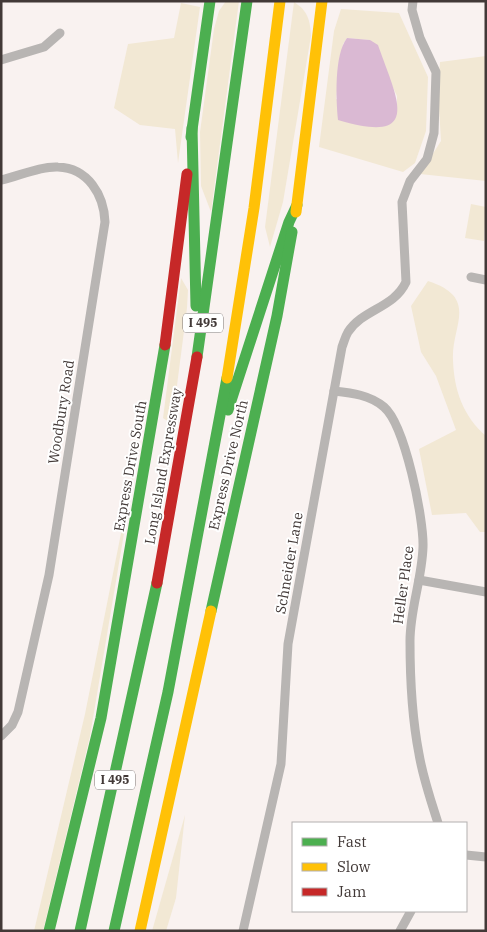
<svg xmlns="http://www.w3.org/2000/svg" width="487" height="932" viewBox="0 0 487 932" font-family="'IBM Plex Serif',serif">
<rect width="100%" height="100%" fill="#f9f2f0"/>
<!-- green -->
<g fill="#f2e8d4" fill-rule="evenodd">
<polygon points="226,1 239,1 211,212 201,186 200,132 214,29 219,11"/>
<path d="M294,2c14,9 16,18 17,34l-28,166 -13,45 -5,-20z"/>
<polygon points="181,3 200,7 178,163 175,129 140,125 114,108 128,44 174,38"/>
<path d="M341,9l58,4 29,64 -2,54 -11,32 -12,9 -84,-25 15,-116zM347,38l23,2 27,56v15l-61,-12 7,-55z"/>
<polygon points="486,56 486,181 420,174 441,141 438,92 440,62"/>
<polygon points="471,204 486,207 484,241 465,238"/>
<polygon points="181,278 188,290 187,308 172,424 163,418"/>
<path d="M428,281c52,17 23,45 25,79 1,30 10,56 33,76v96h-6l-14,-19 -34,2 -13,-66 37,-19 -20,-54 -15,-24 -10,-46z"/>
<polygon points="140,438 90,736 43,931 34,931 85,714"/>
<polygon points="185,815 176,898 166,931 152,931"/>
</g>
<!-- water -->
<path fill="#dab9d3" d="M347,38l23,2 8,5c18,52 47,101 -40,75 -2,-21 -4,-65 9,-82z"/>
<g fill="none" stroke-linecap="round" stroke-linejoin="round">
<!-- street -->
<g stroke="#b8b5b3" stroke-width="9">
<polyline points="1,60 44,47 60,33"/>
<path d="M1,180c18,-4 39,-14 57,-13 30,1 46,28 47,55l-56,353 -31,137 -6,13 -11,11"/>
<polyline points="471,277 486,280"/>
<path d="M334,391c18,2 36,4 50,16 21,18 40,112 39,140 -1,32 -13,62 -13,94 0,37 2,77 9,113 4,24 12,47 19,69"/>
<polyline points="419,580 486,592"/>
<polyline points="466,855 486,857"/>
<path d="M243,931l38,-167 7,-120 54,-297c2,-5 3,-10 6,-15 15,-23 46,-24 58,-50l-4,-80 8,-21 17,-22 7,-26 2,-61 -16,-34 -8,-28 1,-9"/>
<polyline points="400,931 411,911"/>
</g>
<!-- fast -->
<g stroke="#4caf50" stroke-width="11">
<polyline points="192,128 196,306"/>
<polyline points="191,137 210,1"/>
<polyline points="197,357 247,1"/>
<polyline points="228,410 289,222 297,205"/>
<polyline points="211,611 277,316 292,232"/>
<polyline points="49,931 101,718 165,345"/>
<polyline points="80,931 157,583"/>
<polyline points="114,931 168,692 227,378"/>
</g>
<!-- slow -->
<g stroke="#ffc107" stroke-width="11">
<polyline points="296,212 322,1"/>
<polyline points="227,378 254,208 280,1"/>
<polyline points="140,931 211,611"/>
</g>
<!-- jam -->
<g stroke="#c62828" stroke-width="11">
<polyline points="165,345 187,174"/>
<polyline points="157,583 197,357"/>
</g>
</g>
<g text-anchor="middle" stroke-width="4" stroke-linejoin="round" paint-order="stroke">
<!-- shield labels -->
<g fill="#fff" stroke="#7b7473" stroke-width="1">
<rect x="183" y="313.5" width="40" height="19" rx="4"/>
<rect x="95" y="770.5" width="40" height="19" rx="4"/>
</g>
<g font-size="12" font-weight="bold" fill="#423937">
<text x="203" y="327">I 495</text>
<text x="115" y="784">I 495</text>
</g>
<!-- street labels -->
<g font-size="14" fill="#423937" stroke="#fff">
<text transform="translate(61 412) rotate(-81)" y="5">Woodbury Road</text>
<text transform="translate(228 465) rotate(-77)" y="5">Express Drive North</text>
<text transform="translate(130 466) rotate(-80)" y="5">Express Drive South</text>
<text transform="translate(163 466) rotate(-80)" y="5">Long Island Expressway</text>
<text transform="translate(289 563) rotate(-80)" y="5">Schneider Lane</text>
<text transform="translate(403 585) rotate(-82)" y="5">Heller Place</text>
</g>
</g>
<!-- border -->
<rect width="487" height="932" fill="none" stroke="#423937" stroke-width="5"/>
<!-- legend -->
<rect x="292" y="822" width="175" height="90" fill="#ffffff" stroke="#b3b0af"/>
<rect x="302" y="838" width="25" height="8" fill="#4caf50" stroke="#b3b0af"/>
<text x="337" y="847" font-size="15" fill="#423937">Fast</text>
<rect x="302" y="863" width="25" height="8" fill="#ffc107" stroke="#b3b0af"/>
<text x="337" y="872" font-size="15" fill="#423937">Slow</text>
<rect x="302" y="888" width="25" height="8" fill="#c62828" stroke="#b3b0af"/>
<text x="337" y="897" font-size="15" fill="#423937">Jam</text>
</svg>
